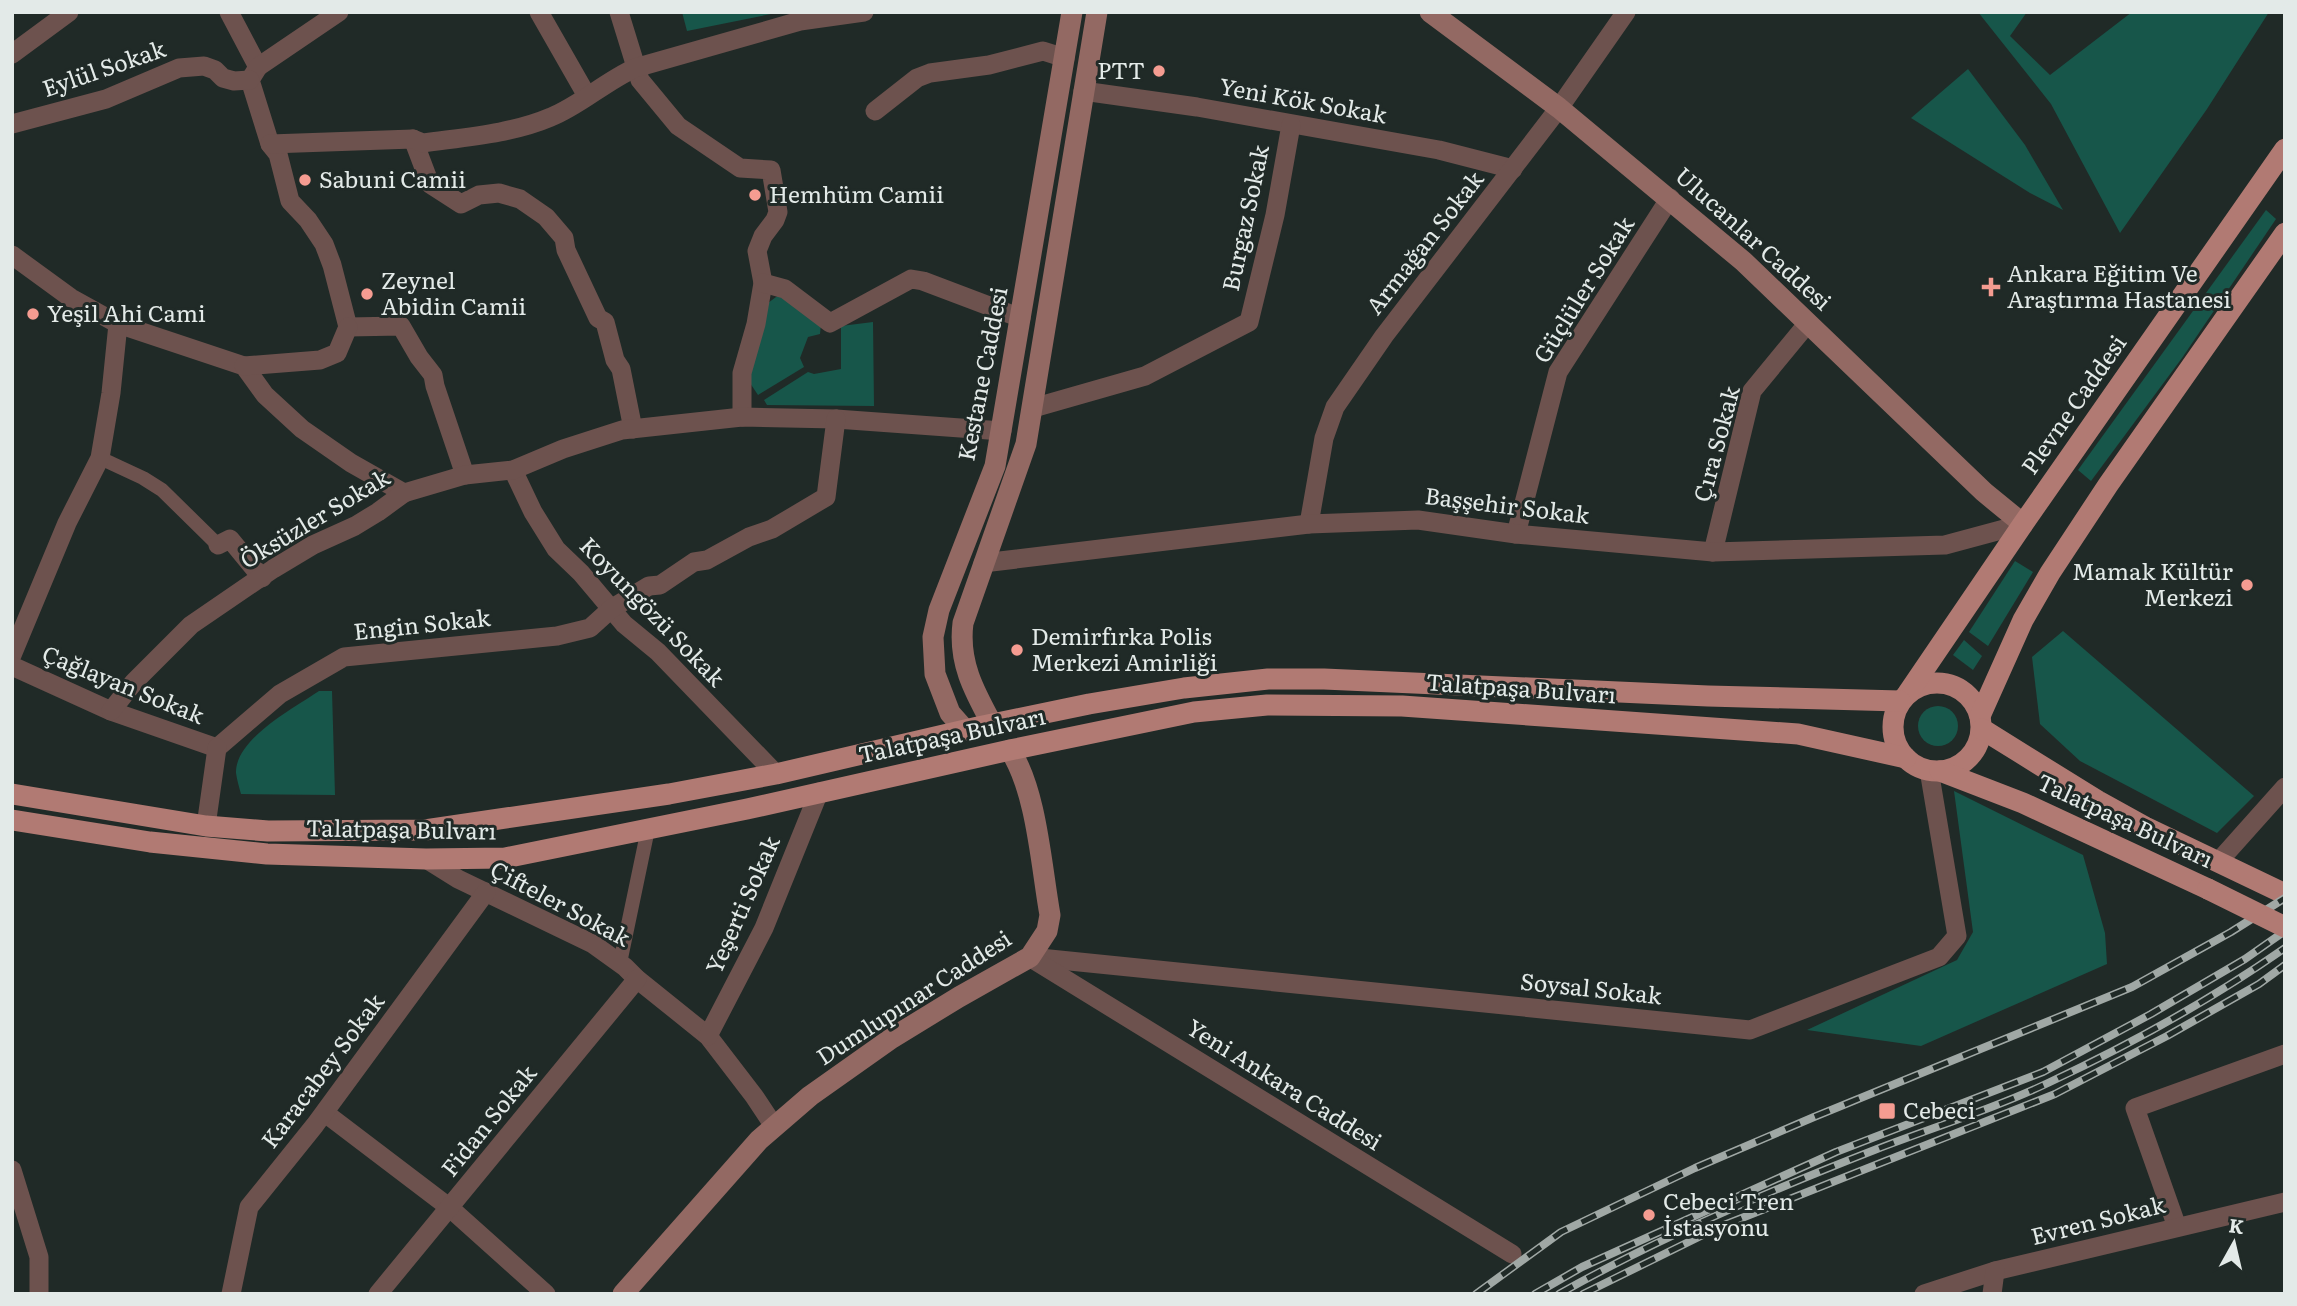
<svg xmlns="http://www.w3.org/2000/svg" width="2297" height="1306" viewBox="0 0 2297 1306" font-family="Literata,serif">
<rect width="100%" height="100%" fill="#202a27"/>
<!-- green -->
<g fill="#17564a">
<polygon points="682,12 781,12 687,31"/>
<polygon points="1978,12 2027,12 2010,36 2050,75 2132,12 2269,12 2207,109 2120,233 2051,104"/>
<polygon points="1968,69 2025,145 2063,210 2030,193 1911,118"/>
<polygon points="2266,210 2276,219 2182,358 2091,481 2078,470"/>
<polygon points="780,294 821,324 820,334 808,337 800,358 804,367 758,395 746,377 768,303"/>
<polygon points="873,322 874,406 767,405 764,400 808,372 814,374 841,369 841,326"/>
<polygon points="2015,561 2033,572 1988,646 1969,632"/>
<polygon points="2063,631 2254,796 2217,833 2080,761 2040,724 2032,657"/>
<polygon points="1964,640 1982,656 1973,670 1953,655"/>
<path d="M319,691h13l3,104 -94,-1c-2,-7 -4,-14 -5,-21 -1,-34 58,-65 83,-82z"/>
<circle cx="1938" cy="726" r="20"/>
<polygon points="1954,791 2083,855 2105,933 2107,964 1921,1046 1807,1030 1957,960 1973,932"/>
</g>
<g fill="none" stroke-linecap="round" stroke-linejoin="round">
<!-- pedestrian -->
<g stroke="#6d524e" stroke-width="14">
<polyline points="100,458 143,478 162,490 218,545"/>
<polyline points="620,963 648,829"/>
</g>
<!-- minor -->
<g stroke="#6d524e" stroke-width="19">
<polyline points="229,12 258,67 250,80 270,144 278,154 290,201 308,220 324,244 332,265 348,327 401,326 419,357 433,375 435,386 465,475"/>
<polyline points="539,12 587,96"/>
<polyline points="619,12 640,80 678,126 740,168 771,170 778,212 775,220 763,236 757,251 763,283 756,324 742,373 742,417"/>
<polyline points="12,54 69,12"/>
<polyline points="258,67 339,12"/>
<polyline points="1083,91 1197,107 1439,150 1513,169"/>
<polyline points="875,111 917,78 930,73 989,65 1043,51 1065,58"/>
<polyline points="12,124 106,99 179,68 204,66 215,70 223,78 234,81 250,80"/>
<polyline points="413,139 430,184 461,204 479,195 499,193 520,199 546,217 564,238 566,250 598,318 605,322 615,360 621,369 633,429"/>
<path d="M270,144l143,-5 10,4c43,-6 88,-9 128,-26 28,-11 55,-36 84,-49l165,-47 64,-9"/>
<polyline points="12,255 71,298 118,324 244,366 265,395 302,429 351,463 404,493"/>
<polyline points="763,283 785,289 830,323 911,279 923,281 1021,318"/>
<polyline points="244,366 320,360 337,353 348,327"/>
<polyline points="1033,408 1145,376 1249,322 1275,215 1291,125"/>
<polyline points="513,470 533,512 556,549 581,573 624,624 658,652 776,774"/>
<polyline points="1309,524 1324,438 1335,407 1384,336 1559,108 1626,12"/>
<polyline points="1516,534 1558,372 1670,198"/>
<polyline points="218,545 230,539 262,578"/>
<polyline points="1713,552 1752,391 1808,323"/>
<polyline points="983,563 1309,524 1418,520 1516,534 1713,552 1945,545 2023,524"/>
<polyline points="12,655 67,523 100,458 111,393 118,324"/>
<polyline points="12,666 111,711 217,748"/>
<polyline points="111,711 134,682 191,625 273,569 313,545 355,526 378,512 404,493 465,475 513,470 563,449 622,430 742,417 836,419 1002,431"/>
<polyline points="217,748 280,694 344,657 557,636 590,628 611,609 649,586 660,585 694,562 707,560 749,537 772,529 826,497 836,419"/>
<polyline points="206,826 217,748"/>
<polyline points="426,859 458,879 593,944 625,967 637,979 708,1036 754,1096 774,1126"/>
<polyline points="2219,861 2285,787"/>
<polyline points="1030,957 1750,1030 1939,957 1957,936 1929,770"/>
<polyline points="1034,960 1512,1254"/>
<polyline points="708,1036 764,928 819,792"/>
<polyline points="325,1113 450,1208 546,1294"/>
<polyline points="12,1170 39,1257 39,1294"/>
<polyline points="2177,1227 2135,1108 2285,1054"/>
<polyline points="231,1294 249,1207 315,1125 486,892"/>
<polyline points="378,1294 637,979"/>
<polyline points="1924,1294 1995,1271 2285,1202"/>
<polyline points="1992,1294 1995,1271"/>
</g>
<!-- secondary -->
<g stroke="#936963" stroke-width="21">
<polyline points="1430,12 1559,108 1743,261 1984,492 2023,524"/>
<path d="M992,724c-18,-33 -34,-62 -29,-101l63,-179 71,-432"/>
<polyline points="965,730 950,713 935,674 933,637 939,610 995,466 1072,12"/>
<path d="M623,1294l136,-154 51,-44 82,-58 67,-41 71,-40 17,-26 3,-16c-9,-50 -13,-123 -40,-165"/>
</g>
<!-- primary -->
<g stroke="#b17a73" stroke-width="21">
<circle cx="1937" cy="727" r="44"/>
<polyline points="1908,693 2023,524 2285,149"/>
<polyline points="1980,716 2023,620 2050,573 2108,485 2285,233"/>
<polyline points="1982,729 2098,801 2145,827 2285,894"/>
<polyline points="1940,771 2023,803 2208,889"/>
<polyline points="12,794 206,826 268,831 425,830 669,794 776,774 978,727 1089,704 1184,688 1268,679 1324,679 1708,696 1900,701"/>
<polyline points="12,820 150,842 267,854 426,859 505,858 747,809 1010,750 1194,712 1267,705 1402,706 1798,734 1906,758"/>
</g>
<!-- rail casing -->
<g stroke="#a0a8a5" stroke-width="8">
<g id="rail">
<polyline points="1476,1294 1561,1232 1695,1168 1814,1117 2132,987 2231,932 2285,898"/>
<polyline points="1535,1294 1582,1267 1836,1152 2043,1072 2151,1014 2245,959 2285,931"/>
<path d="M1559,1294c101,-57 210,-103 318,-145 57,-22 119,-41 173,-67 81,-38 162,-83 235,-134"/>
<polyline points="1583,1294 1719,1227 2055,1094 2167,1036 2259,984 2285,965"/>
</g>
</g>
<!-- rail -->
<use href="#rail" stroke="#202a27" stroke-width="5" stroke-dasharray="16" stroke-linecap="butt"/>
<!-- primary-bridge -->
<polyline stroke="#b17a73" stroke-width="21" points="2208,889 2285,927"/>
</g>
<!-- markers -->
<g fill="#f59c91" stroke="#202a27" stroke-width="2.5">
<circle cx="1159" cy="71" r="7"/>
<circle cx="305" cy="180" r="7"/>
<circle cx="755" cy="195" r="7"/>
<path d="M1987.5 276.5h7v7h7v7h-7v7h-7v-7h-7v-7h7z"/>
<circle cx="367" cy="294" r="7"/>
<circle cx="33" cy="314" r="7"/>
<circle cx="2247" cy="585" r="7"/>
<circle cx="1017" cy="650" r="7"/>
<rect x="1878" y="1102" width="18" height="18" rx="3.5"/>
<circle cx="1649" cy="1215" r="7"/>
</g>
<g text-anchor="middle" stroke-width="6" stroke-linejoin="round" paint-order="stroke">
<!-- street labels -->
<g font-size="23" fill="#e3eae8" stroke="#202a27">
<text transform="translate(104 69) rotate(-19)" y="8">Eylül Sokak</text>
<text transform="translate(1303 101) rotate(10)" y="8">Yeni Kök Sokak</text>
<text transform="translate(1246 218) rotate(-78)" y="8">Burgaz Sokak</text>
<text transform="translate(1753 239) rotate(42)" y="8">Ulucanlar Caddesi</text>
<text transform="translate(1425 243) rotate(-52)" y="8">Armağan Sokak</text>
<text transform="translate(1584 290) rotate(-58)" y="8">Güçlüler Sokak</text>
<text transform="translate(983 374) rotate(-79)" y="8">Kestane Caddesi</text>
<text transform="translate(2074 405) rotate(-55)" y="8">Plevne Caddesi</text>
<text transform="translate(1717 444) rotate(-75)" y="8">Çıra Sokak</text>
<text transform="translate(1507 506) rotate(7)" y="8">Başşehir Sokak</text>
<text transform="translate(315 519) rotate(-31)" y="8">Öksüzler Sokak</text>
<text transform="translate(652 612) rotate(46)" y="8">Koyungözü Sokak</text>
<text transform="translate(422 625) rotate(-6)" y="8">Engin Sokak</text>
<text transform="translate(123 685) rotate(22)" y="8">Çağlayan Sokak</text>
<text transform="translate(1521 689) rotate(4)" y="8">Talatpaşa Bulvarı</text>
<text transform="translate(952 736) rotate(-12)" y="8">Talatpaşa Bulvarı</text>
<text transform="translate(2125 821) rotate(25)" y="8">Talatpaşa Bulvarı</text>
<text transform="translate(401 830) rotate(1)" y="8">Talatpaşa Bulvarı</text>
<text transform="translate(560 904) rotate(28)" y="8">Çifteler Sokak</text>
<text transform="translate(743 905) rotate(-66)" y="8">Yeşerti Sokak</text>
<text transform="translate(1591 989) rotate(6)" y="8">Soysal Sokak</text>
<text transform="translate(914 998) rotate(-33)" y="8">Dumlupınar Caddesi</text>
<text transform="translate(323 1071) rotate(-53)" y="8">Karacabey Sokak</text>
<text transform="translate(1284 1085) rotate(32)" y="8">Yeni Ankara Caddesi</text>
<text transform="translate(489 1121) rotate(-51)" y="8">Fidan Sokak</text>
<text transform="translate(2098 1221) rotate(-14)" y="8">Evren Sokak</text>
</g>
<!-- poi labels -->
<g font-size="23" fill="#e3eae8" stroke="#202a27" text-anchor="start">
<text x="1145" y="79" text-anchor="end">PTT</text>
<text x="319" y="188">Sabuni Camii</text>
<text x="769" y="203">Hemhüm Camii</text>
<text x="2007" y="282">Ankara Eğitim Ve<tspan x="2007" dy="26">Araştırma Hastanesi</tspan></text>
<text x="381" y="289">Zeynel<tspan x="381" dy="26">Abidin Camii</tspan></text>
<text x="47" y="322">Yeşil Ahi Cami</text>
<text x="2233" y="580" text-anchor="end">Mamak Kültür<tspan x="2233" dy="26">Merkezi</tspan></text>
<text x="1031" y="645">Demirfırka Polis<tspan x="1031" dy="26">Merkezi Amirliği</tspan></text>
<text x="1903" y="1119">Cebeci</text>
<text x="1663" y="1210">Cebeci Tren<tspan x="1663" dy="26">İstasyonu</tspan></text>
</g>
</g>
<!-- border -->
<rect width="2297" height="1306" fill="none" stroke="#e3eae8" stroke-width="28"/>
<!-- north arrow -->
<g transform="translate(2234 1243) rotate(8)" stroke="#202a27" stroke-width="5" paint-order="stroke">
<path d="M0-5L12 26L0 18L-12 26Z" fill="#e3eae8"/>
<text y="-10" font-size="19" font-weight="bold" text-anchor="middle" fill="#e3eae8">K</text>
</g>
</svg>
